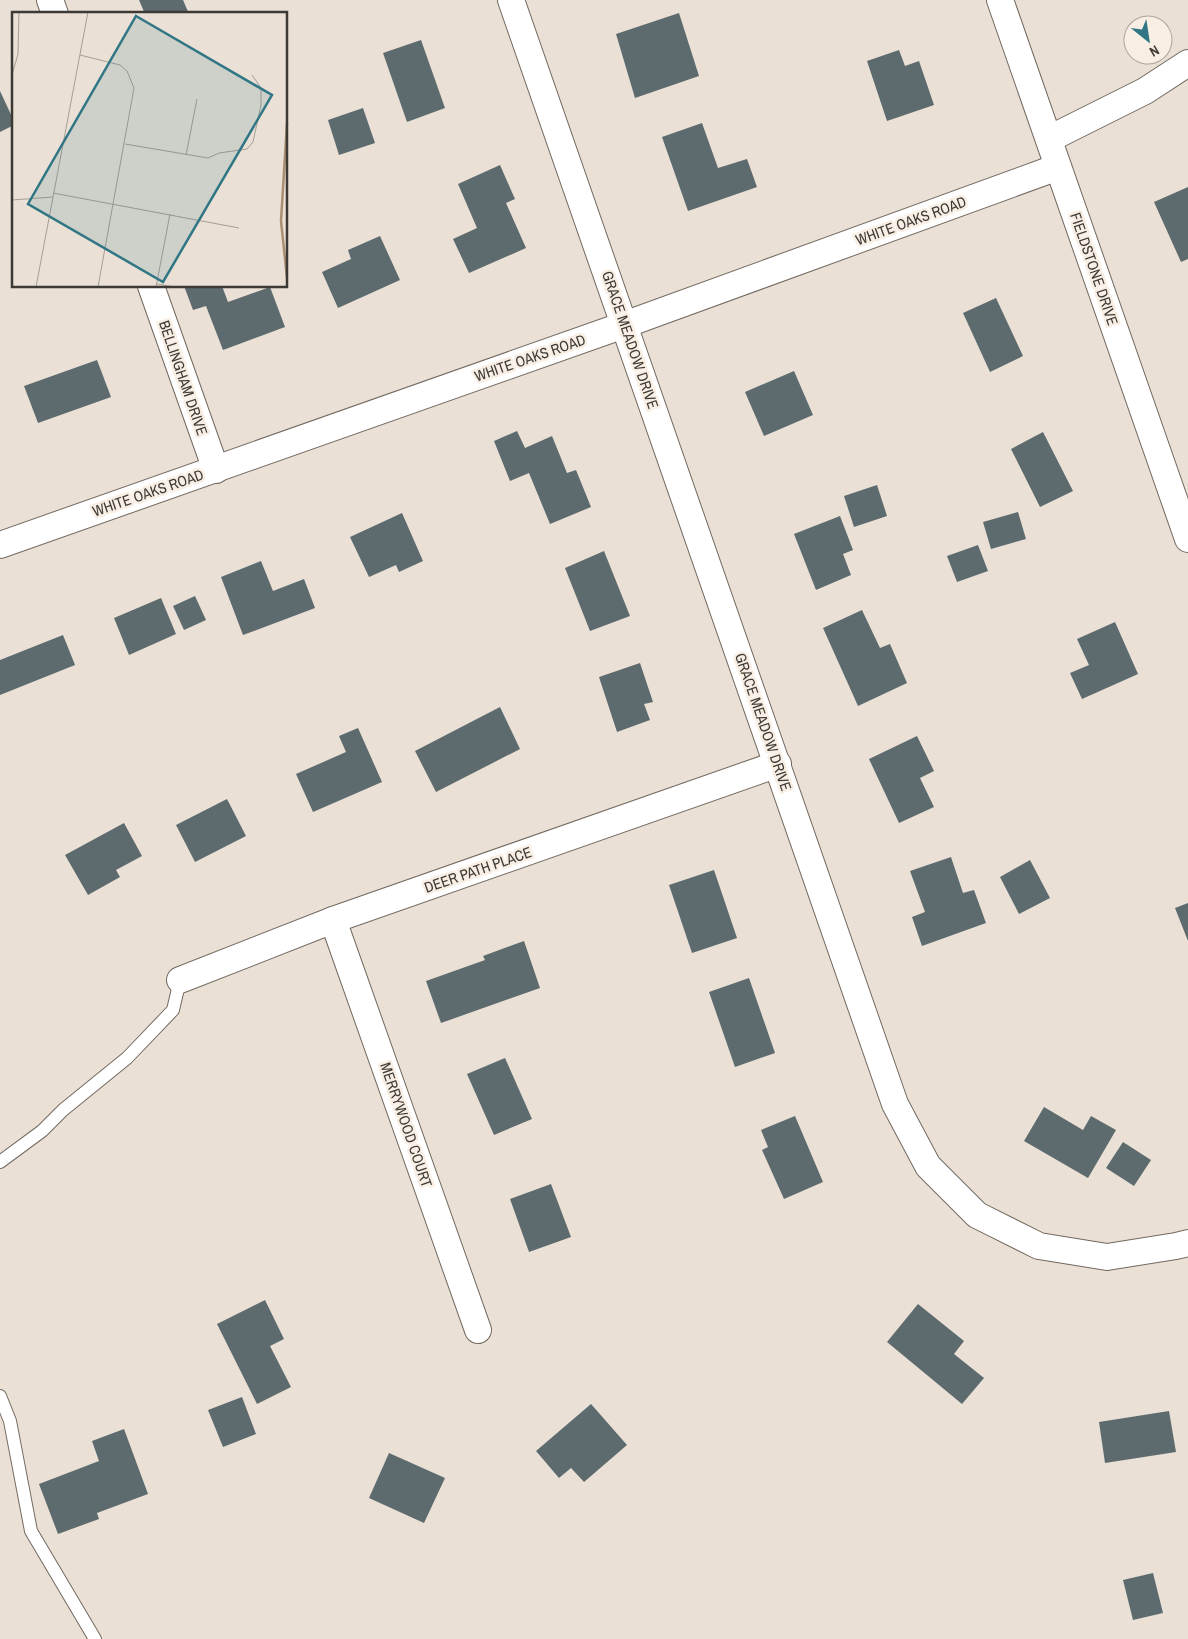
<svg xmlns="http://www.w3.org/2000/svg" width="1188" height="1639" viewBox="0 0 1188 1639" font-family="'Archivo Narrow',sans-serif">
<rect width="100%" height="100%" fill="#eae0d6"/>
<!-- building -->
<g fill="#5d6b6e">
<polygon points="139,0 183,0 189,14 145,14"/>
<polygon points="679,13 699,76 635,98 616,34"/>
<polygon points="421,40 445,108 407,122 383,53"/>
<polygon points="899,50 905,66 919,61 934,105 887,121 867,61"/>
<polygon points="0,91 14,121 14,125 0,132"/>
<polygon points="363,108 375,143 339,155 328,120"/>
<polygon points="702,123 718,168 747,159 757,187 688,211 662,137"/>
<polygon points="500,165 515,199 506,203 526,248 469,273 453,239 477,228 458,184"/>
<polygon points="1188,187 1188,259 1181,262 1154,202"/>
<polygon points="380,236 400,280 338,308 322,272 351,259 348,250"/>
<polygon points="184,286 222,286 228,302 270,287 285,327 223,350 206,306 193,310"/>
<polygon points="996,298 1023,356 990,372 963,313"/>
<polygon points="97,360 111,397 38,423 24,386"/>
<polygon points="794,371 813,415 764,436 745,392"/>
<polygon points="517,431 525,448 552,436 567,473 576,470 591,507 550,524 529,473 510,481 494,441"/>
<polygon points="1043,432 1073,491 1040,507 1011,449"/>
<polygon points="877,485 887,516 854,527 844,496"/>
<polygon points="1018,512 1026,539 991,549 983,522"/>
<polygon points="402,513 423,561 399,572 396,565 369,577 350,537"/>
<polygon points="840,516 853,550 843,554 851,575 816,590 794,534"/>
<polygon points="978,545 988,571 957,582 947,556"/>
<polygon points="604,551 630,616 590,631 565,568"/>
<polygon points="261,561 273,591 304,579 315,608 243,635 221,577"/>
<polygon points="195,596 206,620 184,630 173,606"/>
<polygon points="161,598 176,634 129,655 114,618"/>
<polygon points="862,610 880,648 890,644 907,683 858,706 823,628"/>
<polygon points="1115,622 1138,674 1082,699 1070,673 1089,665 1077,639"/>
<polygon points="63,635 75,665 0,695 0,660"/>
<polygon points="640,663 653,702 644,704 650,720 617,732 599,677"/>
<polygon points="500,707 520,749 436,792 415,751"/>
<polygon points="358,728 382,782 313,812 296,774 346,752 339,736"/>
<polygon points="917,736 934,771 920,778 934,807 899,823 869,759"/>
<polygon points="227,799 246,836 195,862 176,825"/>
<polygon points="124,823 142,856 116,870 120,877 88,895 65,855"/>
<polygon points="951,857 963,893 974,890 986,923 922,946 912,917 925,912 910,871"/>
<polygon points="1030,860 1050,898 1019,914 1000,877"/>
<polygon points="714,870 737,938 692,953 669,885"/>
<polygon points="1188,903 1188,941 1175,908"/>
<polygon points="524,941 540,988 441,1023 426,981 485,960 483,956"/>
<polygon points="749,978 775,1053 735,1067 709,992"/>
<polygon points="505,1058 532,1119 494,1135 467,1074"/>
<polygon points="1044,1107 1083,1130 1091,1116 1116,1130 1088,1178 1024,1141"/>
<polygon points="795,1116 823,1182 784,1199 762,1150 768,1147 761,1130"/>
<polygon points="1123,1142 1151,1160 1134,1186 1106,1168"/>
<polygon points="551,1184 571,1237 529,1252 510,1199"/>
<polygon points="265,1300 284,1339 270,1346 291,1387 257,1404 217,1324"/>
<polygon points="918,1304 964,1341 954,1354 984,1378 962,1404 887,1342"/>
<polygon points="242,1397 256,1434 223,1447 208,1410"/>
<polygon points="591,1404 627,1445 584,1482 571,1468 559,1478 536,1451"/>
<polygon points="1169,1411 1176,1452 1105,1463 1099,1422"/>
<polygon points="124,1429 148,1494 97,1513 99,1519 58,1534 39,1484 99,1461 92,1441"/>
<polygon points="389,1453 445,1478 424,1523 369,1498"/>
<polygon points="1153,1573 1163,1613 1133,1620 1123,1580"/>
</g>
<g fill="none" stroke-linecap="round" stroke-linejoin="round">
<!-- service casing -->
<g stroke="#726960" stroke-width="14">
<g id="service">
<polyline points="0,1162 42,1131 63,1110 127,1058 173,1010 180,980"/>
<polyline points="0,1396 10,1421 31,1531 95,1639"/>
</g>
</g>
<!-- minor casing -->
<g stroke="#726960" stroke-width="28">
<g id="minor">
<polyline points="50,0 55,14"/>
<polyline points="511,0 895,1104 928,1166 977,1215 1039,1246 1107,1257 1176,1246 1188,1243"/>
<polyline points="1000,0 1188,539"/>
<polyline points="1049,139 1145,91 1188,63"/>
<polyline points="151,286 216,470"/>
<polyline points="0,545 624,325 1058,167"/>
<polyline points="333,920 478,1330"/>
<polyline points="180,980 333,920 778,764"/>
</g>
</g>
<!-- service -->
<use href="#service" stroke="#fff" stroke-width="12"/>
<!-- minor -->
<use href="#minor" stroke="#fff" stroke-width="26"/>
</g>
<g text-anchor="middle" stroke-width="5" stroke-linejoin="round" paint-order="stroke">
<!-- street labels -->
<g font-size="15" fill="#3d3a35" stroke="#f8eee3">
<text transform="translate(911 221) rotate(-20)" y="5">WHITE OAKS ROAD</text>
<text transform="translate(1094 269) rotate(71)" y="5">FIELDSTONE DRIVE</text>
<text transform="translate(630 340) rotate(71)" y="5">GRACE MEADOW DRIVE</text>
<text transform="translate(530 358) rotate(-19)" y="5">WHITE OAKS ROAD</text>
<text transform="translate(183 378) rotate(71)" y="5">BELLINGHAM DRIVE</text>
<text transform="translate(148 493) rotate(-19)" y="5">WHITE OAKS ROAD</text>
<text transform="translate(763 722) rotate(71)" y="5">GRACE MEADOW DRIVE</text>
<text transform="translate(478 870) rotate(-19)" y="5">DEER PATH PLACE</text>
<text transform="translate(406 1125) rotate(71)" y="5">MERRYWOOD COURT</text>
</g>
</g>
<!-- overview -->
<g transform="translate(12 12)">
<rect width="275" height="275" fill="#eae0d6"/>
<path fill="none" stroke="#a98e72" stroke-width="2.5" d="M275,111l-6,98 6,57"/>
<path fill="none" stroke="#a59e96" stroke-width="1" d="M68,43l40,10 7,6 7,17 -36,199M0,63l6,-21 1,-42M113,132l83,14 11,-5 28,-4 6,-7 8,-37v-17l-9,-13M174,143l11,-56M41,181l186,35M0,188l41,-3M145,272l18,3M24,275l52,-275M144,275l14,-73"/>
<path fill="#307684" fill-opacity="0.15" stroke="#307684" stroke-width="2.5" d="M124,4l136,79 -109,187 -135,-78z"/>
<rect width="275" height="275" fill="none" stroke="#3d3a35" stroke-width="2.5"/>
</g>
<!-- north arrow -->
<g transform="translate(1148 40) rotate(150)"><circle r="24" fill="#f8eee3" stroke="#ada69d"/>
<path d="M0-4L9 19L0 12L-9 19Z" fill="#307684"/>
<text y="-8" font-size="14" font-weight="bold" text-anchor="middle" fill="#3d3a35">N</text>
</g>
</svg>
